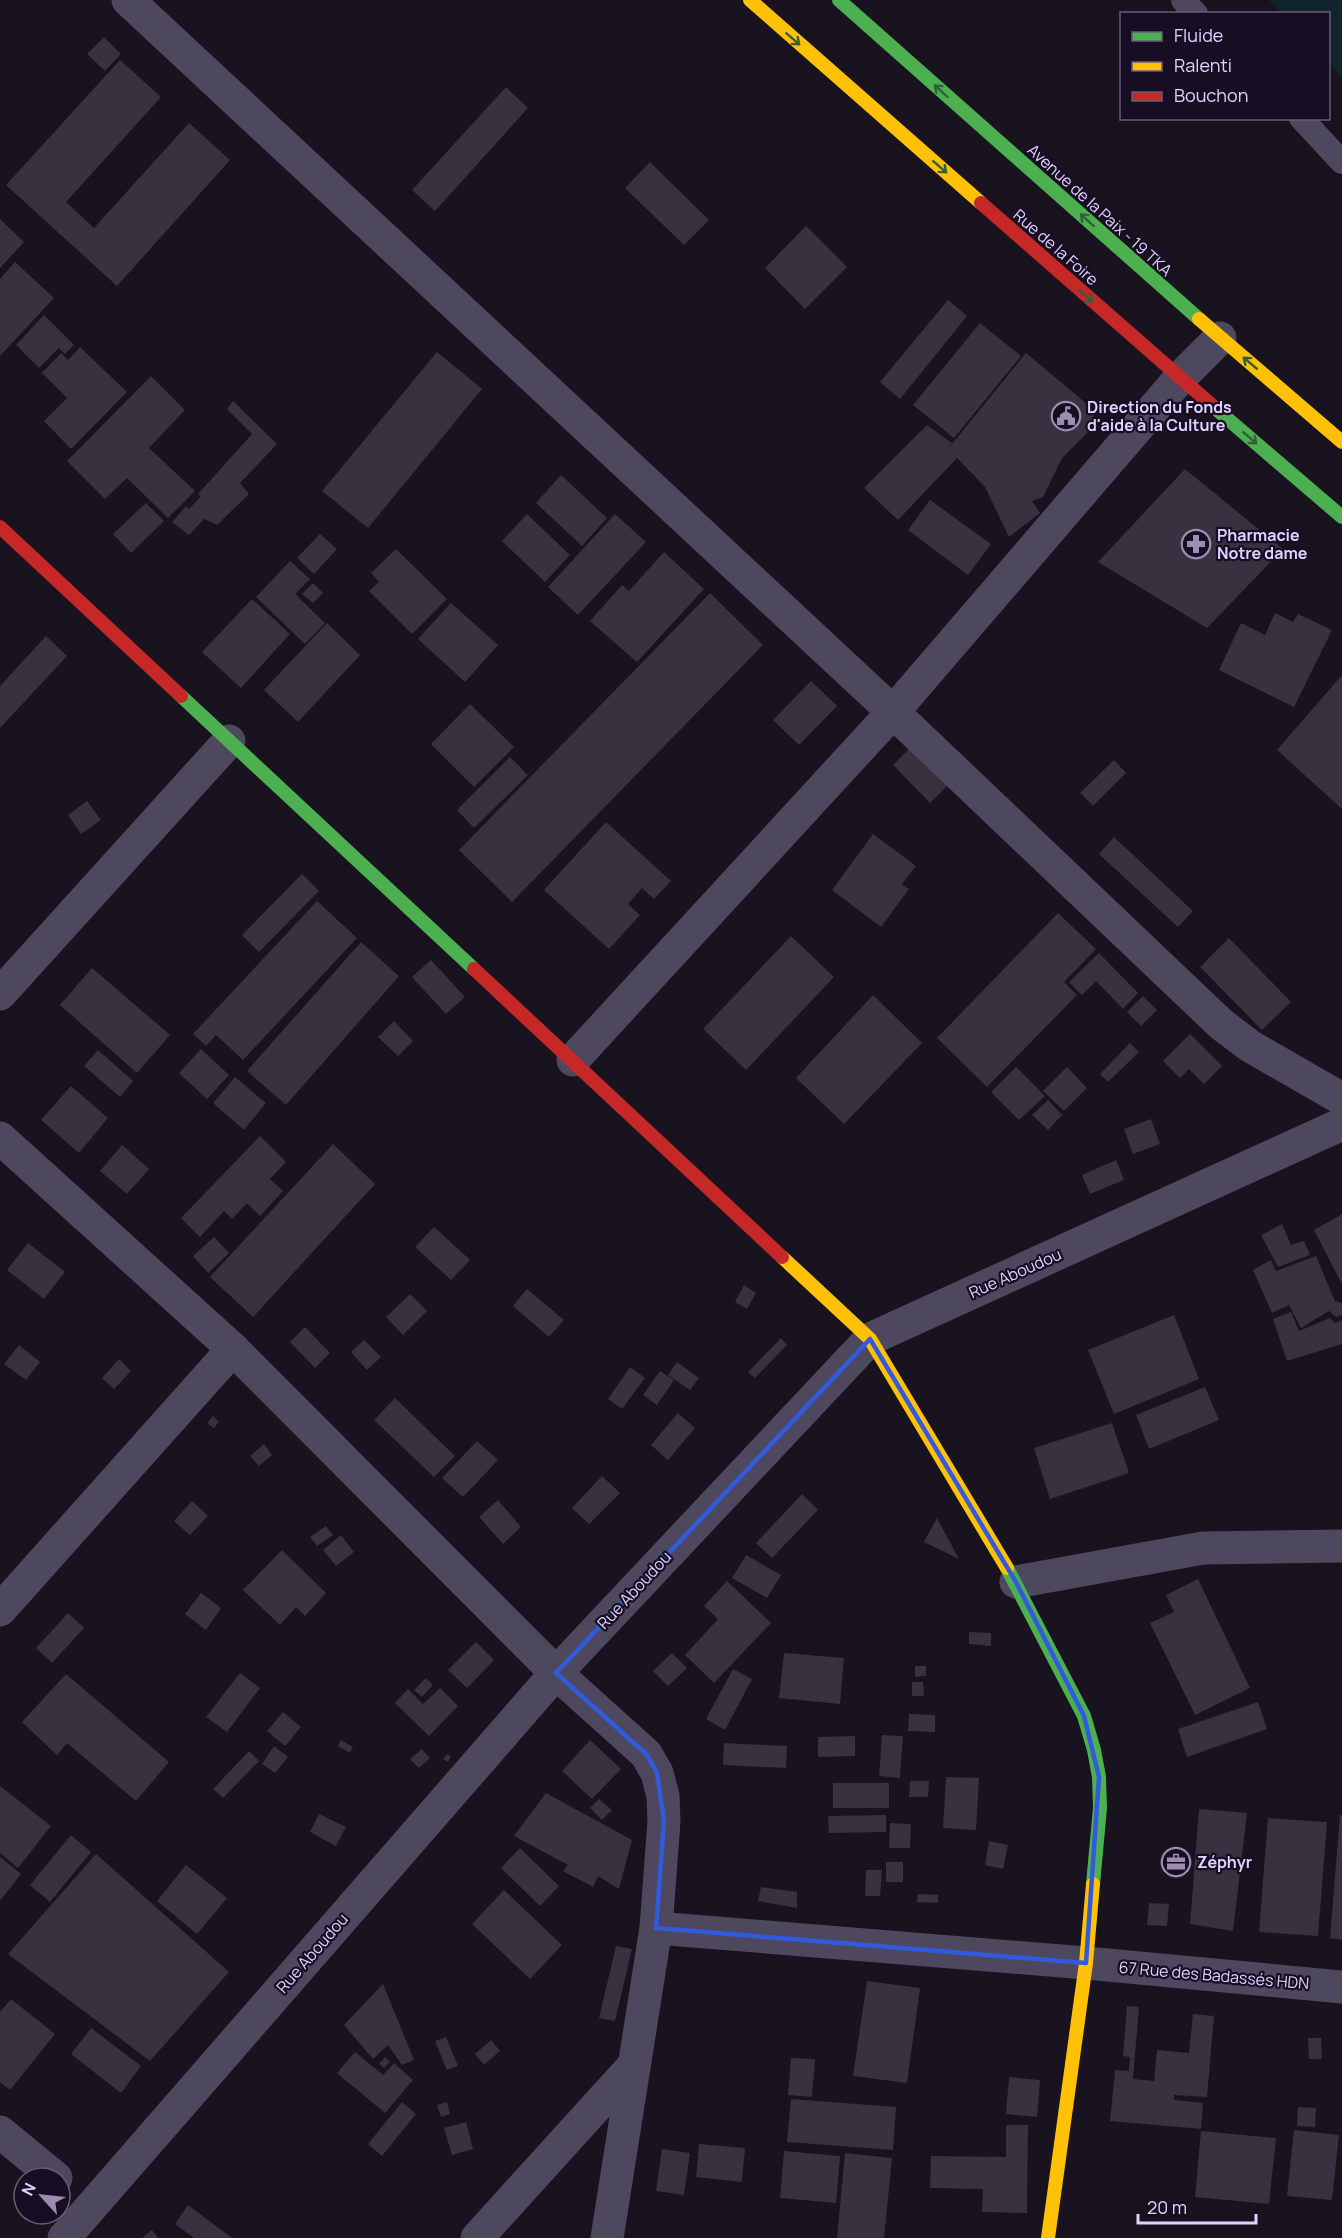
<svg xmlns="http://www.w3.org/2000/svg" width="1342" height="2238" viewBox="0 0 1342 2238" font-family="Manrope,sans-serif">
<rect width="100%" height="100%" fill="#18131e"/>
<!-- green -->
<polygon fill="#12242b" points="1269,0 1342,0 1342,78 1329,63 1328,14 1282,13"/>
<!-- building -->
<g fill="#373140">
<polygon points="104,37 121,54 105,71 87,54"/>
<polygon points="120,60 161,97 66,202 94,228 189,123 230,160 117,286 6,185"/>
<polygon points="506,87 528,108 435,211 412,190"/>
<polygon points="650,162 709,220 684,245 625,188"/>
<polygon points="0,219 24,242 0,268"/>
<polygon points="806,226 847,267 805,309 765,268"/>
<polygon points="15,262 54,298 0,356 0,279"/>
<polygon points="948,300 967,316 900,399 880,382"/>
<polygon points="44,315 74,345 65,354 59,348 39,368 16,345"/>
<polygon points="980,323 1021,356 954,438 913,405"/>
<polygon points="80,347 127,392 71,449 44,421 67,398 42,373 61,353 68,360"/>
<polygon points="437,352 482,389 368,528 322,491"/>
<polygon points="1026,353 1094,410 1093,427 1062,458 1043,497 1032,501 1040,513 1009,537 985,487 957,458 898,520 864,488 927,425 952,443 948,449"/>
<polygon points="151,376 185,410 149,448 195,491 168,518 127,478 105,499 67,461"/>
<polygon points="233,401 277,444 240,483 249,494 217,525 204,519 189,535 172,522 186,506 189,509 201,496 198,494 252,434 227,409"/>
<polygon points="1185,469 1283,549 1207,628 1098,562"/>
<polygon points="561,475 607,518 582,546 536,503"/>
<polygon points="930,500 991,544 968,575 908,530"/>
<polygon points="146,503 164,521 131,553 113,534"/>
<polygon points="527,514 570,555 545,582 502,541"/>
<polygon points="615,514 646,542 578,615 548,587"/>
<polygon points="320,534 337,549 314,574 297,558"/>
<polygon points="396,549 447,599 412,634 369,591 379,582 371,573"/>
<polygon points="664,552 704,589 637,662 590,621 622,585 629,591"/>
<polygon points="290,561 310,579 295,594 325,623 305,644 256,597"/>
<polygon points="313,583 323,593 313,603 302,594"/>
<polygon points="710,593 763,645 512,902 459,850"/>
<polygon points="252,599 290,634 241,688 202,652"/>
<polygon points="451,603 498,645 465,682 418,639"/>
<polygon points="1275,613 1293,622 1298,614 1332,630 1294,707 1219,670 1241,623 1265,635"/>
<polygon points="327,623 360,655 298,722 264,690"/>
<polygon points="46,636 67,656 0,728 0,686"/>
<polygon points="1342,675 1342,809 1277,750"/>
<polygon points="811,681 837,706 799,745 773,720"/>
<polygon points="470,704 514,747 474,787 431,744"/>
<polygon points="911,747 948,785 930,803 893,765"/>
<polygon points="510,757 528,775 474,828 457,810"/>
<polygon points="1114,760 1126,773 1093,806 1080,793"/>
<polygon points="87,801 101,820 81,834 68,815"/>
<polygon points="606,822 671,881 654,899 642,888 628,904 640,915 609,949 544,890"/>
<polygon points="873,834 916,866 902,884 909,889 881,927 832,890"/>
<polygon points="1114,837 1193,911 1178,927 1099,854"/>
<polygon points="302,874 319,891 259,952 242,935"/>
<polygon points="317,901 357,938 243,1060 216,1035 206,1046 193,1034"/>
<polygon points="1058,913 1096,949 1064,982 1077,995 987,1087 937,1038"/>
<polygon points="791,936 834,977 746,1070 703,1029"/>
<polygon points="1229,938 1291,1002 1262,1030 1200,967"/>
<polygon points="361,942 399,976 286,1105 247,1071"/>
<polygon points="1099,953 1138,993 1123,1009 1096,981 1082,995 1069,982"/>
<polygon points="431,960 465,997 446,1014 412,977"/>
<polygon points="92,968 170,1035 137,1073 60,1005"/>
<polygon points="873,995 922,1043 844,1124 796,1078"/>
<polygon points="1143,996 1157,1010 1141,1026 1127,1012"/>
<polygon points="394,1021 413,1041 398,1056 378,1037"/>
<polygon points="1190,1034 1222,1066 1204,1084 1189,1069 1180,1078 1163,1061"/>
<polygon points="1130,1043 1139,1052 1108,1082 1100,1074"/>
<polygon points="201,1049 229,1075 207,1099 179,1073"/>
<polygon points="98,1050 133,1081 120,1097 84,1066"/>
<polygon points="1016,1067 1045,1096 1019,1120 991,1092"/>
<polygon points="1067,1067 1087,1088 1064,1111 1043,1091"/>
<polygon points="235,1077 266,1103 244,1130 213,1103"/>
<polygon points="71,1086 108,1118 79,1153 41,1120"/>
<polygon points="1048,1100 1062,1115 1048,1130 1032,1115"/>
<polygon points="1151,1119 1160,1144 1133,1154 1124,1129"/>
<polygon points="260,1136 286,1162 270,1179 283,1191 260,1216 247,1203 232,1219 224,1211 200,1237 181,1218"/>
<polygon points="333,1144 375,1184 253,1317 210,1277"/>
<polygon points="122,1145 149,1169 127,1194 100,1171"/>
<polygon points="1116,1160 1124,1180 1090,1194 1082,1175"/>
<polygon points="1342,1214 1342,1284 1314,1230"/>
<polygon points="1282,1224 1291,1245 1304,1241 1310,1255 1278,1267 1261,1235"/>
<polygon points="434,1227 470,1260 451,1280 415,1247"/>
<polygon points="214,1237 229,1253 208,1273 193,1256"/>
<polygon points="28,1243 65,1272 44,1299 7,1270"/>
<polygon points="1316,1256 1335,1301 1342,1303 1342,1315 1336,1317 1329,1311 1301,1328 1289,1305 1272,1313 1253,1270 1271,1260 1276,1271"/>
<polygon points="744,1285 756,1293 747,1309 735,1302"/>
<polygon points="527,1289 564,1320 549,1337 513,1306"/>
<polygon points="410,1294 427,1311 403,1335 386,1317"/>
<polygon points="1291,1312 1299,1331 1330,1318 1335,1323 1342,1320 1342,1344 1287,1361 1273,1319"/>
<polygon points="1174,1315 1199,1379 1114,1414 1088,1350"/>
<polygon points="305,1327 330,1353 315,1368 290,1342"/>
<polygon points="781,1338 787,1345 755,1378 748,1372"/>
<polygon points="364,1340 381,1357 367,1370 351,1352"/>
<polygon points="19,1345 40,1362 26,1380 4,1364"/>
<polygon points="119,1359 131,1371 114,1389 102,1378"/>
<polygon points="677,1362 699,1378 690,1390 668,1375"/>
<polygon points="630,1367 645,1378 622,1409 608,1399"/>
<polygon points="660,1371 674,1380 657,1405 643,1395"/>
<polygon points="1205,1387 1219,1420 1149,1449 1136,1415"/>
<polygon points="395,1398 455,1456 434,1477 374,1420"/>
<polygon points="678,1413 695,1428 668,1460 651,1445"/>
<polygon points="213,1416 219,1422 214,1428 207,1423"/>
<polygon points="1112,1423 1129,1473 1050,1499 1034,1448"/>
<polygon points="477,1441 498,1460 463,1497 442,1478"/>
<polygon points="264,1444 272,1455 259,1466 250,1456"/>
<polygon points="602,1476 620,1493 589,1524 572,1508"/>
<polygon points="802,1494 818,1510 772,1558 756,1543"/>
<polygon points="498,1500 521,1527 503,1544 479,1517"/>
<polygon points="192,1501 208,1516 190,1535 174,1521"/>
<polygon points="937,1518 959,1559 924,1542"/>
<polygon points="326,1526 333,1535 317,1546 310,1537"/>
<polygon points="341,1535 354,1552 336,1566 323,1550"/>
<polygon points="282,1550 326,1593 305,1616 296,1607 280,1625 243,1590"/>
<polygon points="746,1555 781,1575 767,1598 732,1578"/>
<polygon points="1198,1579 1250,1688 1195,1715 1150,1623 1174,1612 1166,1595"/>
<polygon points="727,1581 771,1623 714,1683 685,1655 718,1619 704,1606"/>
<polygon points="201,1593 221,1608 206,1630 185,1614"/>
<polygon points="68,1613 84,1628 52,1663 36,1648"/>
<polygon points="969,1632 991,1633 991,1646 969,1644"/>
<polygon points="476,1642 494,1660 467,1688 448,1670"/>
<polygon points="672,1653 687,1668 668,1686 653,1671"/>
<polygon points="784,1653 844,1658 840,1704 779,1698"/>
<polygon points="915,1666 926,1666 926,1676 915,1677"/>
<polygon points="733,1669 752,1679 725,1730 706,1719"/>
<polygon points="240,1673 260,1688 227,1732 206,1717"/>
<polygon points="66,1674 169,1762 136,1801 67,1743 57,1755 22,1722"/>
<polygon points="426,1678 433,1685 422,1697 414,1690"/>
<polygon points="912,1682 923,1682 924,1696 912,1696"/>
<polygon points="440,1688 458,1706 429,1736 395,1703 408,1689 423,1704"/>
<polygon points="1258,1702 1267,1729 1187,1757 1178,1729"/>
<polygon points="283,1712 301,1727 285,1746 267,1731"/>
<polygon points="909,1714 935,1715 935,1732 908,1731"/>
<polygon points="882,1735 903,1736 900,1778 879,1776"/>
<polygon points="855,1736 855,1756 818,1757 818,1737"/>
<polygon points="341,1740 353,1747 350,1753 338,1746"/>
<polygon points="590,1740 621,1769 592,1799 562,1771"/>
<polygon points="724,1743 787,1746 786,1768 723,1765"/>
<polygon points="274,1746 288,1757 275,1773 262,1764"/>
<polygon points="422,1749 430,1758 419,1768 410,1759"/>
<polygon points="249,1751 259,1761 223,1798 213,1789"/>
<polygon points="447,1754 451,1756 448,1762 443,1759"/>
<polygon points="946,1777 979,1778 976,1830 943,1828"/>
<polygon points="910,1781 929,1781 928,1797 909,1797"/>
<rect x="833" y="1783" width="56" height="25"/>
<polygon points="0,1786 51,1826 18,1868 0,1853"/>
<polygon points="546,1793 632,1840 619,1889 598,1876 593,1887 563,1871 568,1865 514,1836"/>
<polygon points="599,1799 612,1810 602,1820 590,1808"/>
<polygon points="1199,1809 1247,1813 1233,1931 1190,1924"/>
<polygon points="319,1814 346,1827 336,1846 310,1832"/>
<polygon points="886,1815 886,1832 829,1833 828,1816"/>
<polygon points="1340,1815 1342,1815 1342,1940 1330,1938"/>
<polygon points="1268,1818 1327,1822 1318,1936 1259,1932"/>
<polygon points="890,1823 911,1824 910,1848 889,1848"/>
<polygon points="71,1835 91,1852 50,1902 30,1885"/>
<polygon points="989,1841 1008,1845 1003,1869 985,1865"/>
<polygon points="520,1848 559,1886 540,1906 501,1868"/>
<polygon points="96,1854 229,1972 150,2061 8,1954"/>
<polygon points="0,1857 21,1874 0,1901"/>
<rect x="886" y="1862" width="17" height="20"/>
<polygon points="186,1865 227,1898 197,1934 157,1901"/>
<polygon points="866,1870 882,1870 880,1896 865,1896"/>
<polygon points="761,1887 797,1892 797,1908 758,1901"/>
<polygon points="504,1890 562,1945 530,1979 472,1924"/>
<polygon points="918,1894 938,1895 938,1903 917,1902"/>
<polygon points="1149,1903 1169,1904 1167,1926 1147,1925"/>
<polygon points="616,1946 632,1949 615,2021 599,2018"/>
<polygon points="867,1981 920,1988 907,2083 853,2076"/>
<polygon points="383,1984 414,2060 402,2065 388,2045 373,2059 344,2025"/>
<polygon points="11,1999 55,2034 10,2090 0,2082 0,2012"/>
<polygon points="1127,2006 1139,2007 1133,2079 1154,2081 1157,2050 1189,2053 1193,2014 1214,2016 1207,2097 1174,2095 1174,2100 1203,2103 1201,2129 1110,2121 1115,2070 1129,2071 1130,2057 1123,2056"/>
<polygon points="91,2028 141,2066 121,2093 71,2054"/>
<polygon points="446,2037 458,2066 447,2070 435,2041"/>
<polygon points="1308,2038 1321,2038 1322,2059 1309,2059"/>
<polygon points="491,2040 500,2051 484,2065 475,2054"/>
<polygon points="355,2052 383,2075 394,2063 413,2080 385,2113 337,2073"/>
<polygon points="385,2057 390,2062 384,2068 379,2064"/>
<polygon points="791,2058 815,2059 812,2097 788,2095"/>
<polygon points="1009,2077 1040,2080 1037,2117 1006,2114"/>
<polygon points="791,2099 896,2107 893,2150 787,2142"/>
<polygon points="402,2102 416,2114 382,2156 368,2144"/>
<polygon points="447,2102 450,2114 441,2117 437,2105"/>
<polygon points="1298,2107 1316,2108 1315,2127 1297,2126"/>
<polygon points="466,2122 473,2149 452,2155 444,2128"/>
<polygon points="1006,2125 1028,2125 1027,2213 982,2212 983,2189 930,2188 931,2156 1006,2157"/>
<polygon points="1294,2130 1339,2135 1332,2200 1287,2196"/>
<polygon points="1201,2131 1276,2138 1269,2204 1195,2197"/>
<polygon points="699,2144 745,2148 742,2182 696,2177"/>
<polygon points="662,2149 690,2153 684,2195 656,2191"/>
<polygon points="784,2151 840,2156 836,2203 780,2198"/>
<polygon points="845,2153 892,2158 884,2238 837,2238"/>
<polygon points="188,2205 232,2238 194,2238 175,2224"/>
<polygon points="152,2230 158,2238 142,2238"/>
</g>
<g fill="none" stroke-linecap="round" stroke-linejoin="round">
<!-- lane -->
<g stroke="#4e485f" stroke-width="24">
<polyline points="1183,0 1196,14"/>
<polyline points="1301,118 1342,162"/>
</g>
<!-- street -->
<g stroke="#4e485f" stroke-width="33">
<polyline points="128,0 893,712 1221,1024 1250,1046 1342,1099"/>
<polyline points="0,994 229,741"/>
<polyline points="573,1060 893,712 1180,378 1220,338"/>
<polyline points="0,1138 233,1349 556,1673 646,1754 657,1773 663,1796 664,1821 656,1928 607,2238"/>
<polyline points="1016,1582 1203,1548 1342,1546"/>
<polyline points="0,1610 233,1349"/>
<polyline points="656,1928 1086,1963 1342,1987"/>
<polyline points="0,2132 56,2178"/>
<polyline points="64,2238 556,1673 870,1339 1342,1124"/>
<polyline points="477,2238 634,2065"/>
</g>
<!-- fast -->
<g stroke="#4caf50" stroke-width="14">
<polyline points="839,0 1199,319"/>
<polyline points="1215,408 1342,517"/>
<polyline points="181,696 474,969"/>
<polyline points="1007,1568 1084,1716 1094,1750 1099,1777 1100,1808 1093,1884"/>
</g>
<!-- slow -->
<g stroke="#ffc107" stroke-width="14">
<polyline points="750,0 981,203"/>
<polyline points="1199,319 1342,442"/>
<polyline points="782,1257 870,1339 1007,1568"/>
<polyline points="1048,2238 1086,1963 1093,1884"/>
</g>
<!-- jam -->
<g stroke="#c62828" stroke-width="14">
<polyline points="981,203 1215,408"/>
<polyline points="0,527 181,696"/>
<polyline points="474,969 782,1257"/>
</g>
</g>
<!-- one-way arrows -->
<defs><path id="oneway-shaft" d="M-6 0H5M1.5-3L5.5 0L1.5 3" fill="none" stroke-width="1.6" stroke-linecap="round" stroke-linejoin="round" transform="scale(1.5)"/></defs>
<g stroke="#325e3a">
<use href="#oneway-shaft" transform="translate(793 39) rotate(41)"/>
<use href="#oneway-shaft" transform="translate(941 91) rotate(-138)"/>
<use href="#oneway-shaft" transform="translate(940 167) rotate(41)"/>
<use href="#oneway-shaft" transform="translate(1087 220) rotate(-138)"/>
<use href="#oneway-shaft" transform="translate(1086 296) rotate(41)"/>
<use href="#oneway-shaft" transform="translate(1250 363) rotate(-140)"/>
<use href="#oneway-shaft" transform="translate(1250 438) rotate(41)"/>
</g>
<!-- marked area -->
<path fill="none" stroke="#315bdc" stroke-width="4.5" stroke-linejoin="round" d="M870,1339l146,243 68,134 15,61 -13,186 -430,-35 8,-107 -7,-48 -11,-19 -90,-81z"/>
<!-- icons -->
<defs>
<g id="civic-ring" transform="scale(1.5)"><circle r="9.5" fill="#170e23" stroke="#9b8eb0" stroke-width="1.5"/><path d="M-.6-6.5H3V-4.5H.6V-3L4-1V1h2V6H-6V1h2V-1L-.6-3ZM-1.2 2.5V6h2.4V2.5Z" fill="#9b8eb0"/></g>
<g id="pharmacy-ring" transform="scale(1.5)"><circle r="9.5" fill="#170e23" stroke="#9b8eb0" stroke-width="1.5"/><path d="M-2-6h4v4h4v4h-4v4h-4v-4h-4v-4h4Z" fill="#9b8eb0"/></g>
<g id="office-ring" transform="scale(1.5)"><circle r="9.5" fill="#170e23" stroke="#9b8eb0" stroke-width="1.5"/><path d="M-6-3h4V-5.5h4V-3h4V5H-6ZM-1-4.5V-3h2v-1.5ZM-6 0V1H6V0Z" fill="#9b8eb0"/></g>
</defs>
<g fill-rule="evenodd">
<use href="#civic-ring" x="1066" y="416"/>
<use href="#pharmacy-ring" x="1196" y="544"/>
<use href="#office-ring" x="1176" y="1862"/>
</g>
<g text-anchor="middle" stroke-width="4.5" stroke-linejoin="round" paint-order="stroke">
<!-- street labels -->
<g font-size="16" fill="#e1d1fe" stroke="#170e23">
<text transform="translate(1100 210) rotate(42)" y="6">Avenue de la Paix - 19 TKA</text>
<text transform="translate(1056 247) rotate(41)" y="6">Rue de la Foire</text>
<text transform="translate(1015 1273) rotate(-24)" y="6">Rue Aboudou</text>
<text transform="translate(634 1590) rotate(-47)" y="6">Rue Aboudou</text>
<text transform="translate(312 1953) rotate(-49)" y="6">Rue Aboudou</text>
<text transform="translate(1214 1975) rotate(5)" y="6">67 Rue des Badassés HDN</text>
</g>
<!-- poi labels -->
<g font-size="16" font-weight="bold" fill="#e1d1fe" stroke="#170e23" text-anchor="start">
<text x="1087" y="413">Direction du Fonds<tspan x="1087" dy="18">d'aide à la Culture</tspan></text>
<text x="1217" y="541">Pharmacie<tspan x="1217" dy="18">Notre dame</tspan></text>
<text x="1197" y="1868">Zéphyr</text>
</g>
</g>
<!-- legend -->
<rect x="1120" y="12" width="210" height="108" fill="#170e23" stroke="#685c7b" stroke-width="1.5"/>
<rect x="1132" y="32" width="30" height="9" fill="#4caf50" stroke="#685c7b" stroke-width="1.5"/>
<text x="1174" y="42" font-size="18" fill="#e1d1fe">Fluide</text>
<rect x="1132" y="62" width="30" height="9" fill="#ffc107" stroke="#685c7b" stroke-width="1.5"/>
<text x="1174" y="72" font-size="18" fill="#e1d1fe">Ralenti</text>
<rect x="1132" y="92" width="30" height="9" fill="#c62828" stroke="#685c7b" stroke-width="1.5"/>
<text x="1174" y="102" font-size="18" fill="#e1d1fe">Bouchon</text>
<!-- north arrow -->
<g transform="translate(42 2196) rotate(297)"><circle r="28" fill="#170e23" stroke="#685c7b" stroke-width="1.5"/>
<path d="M0-4.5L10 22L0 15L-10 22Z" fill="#9b8eb0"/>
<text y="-9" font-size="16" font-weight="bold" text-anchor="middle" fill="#e1d1fe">N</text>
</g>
<!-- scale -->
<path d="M1138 2214v9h118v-9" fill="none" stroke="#e1d1fe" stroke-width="3"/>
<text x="1147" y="2214" font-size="18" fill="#e1d1fe" stroke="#170e23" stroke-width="4.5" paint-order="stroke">20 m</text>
</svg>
